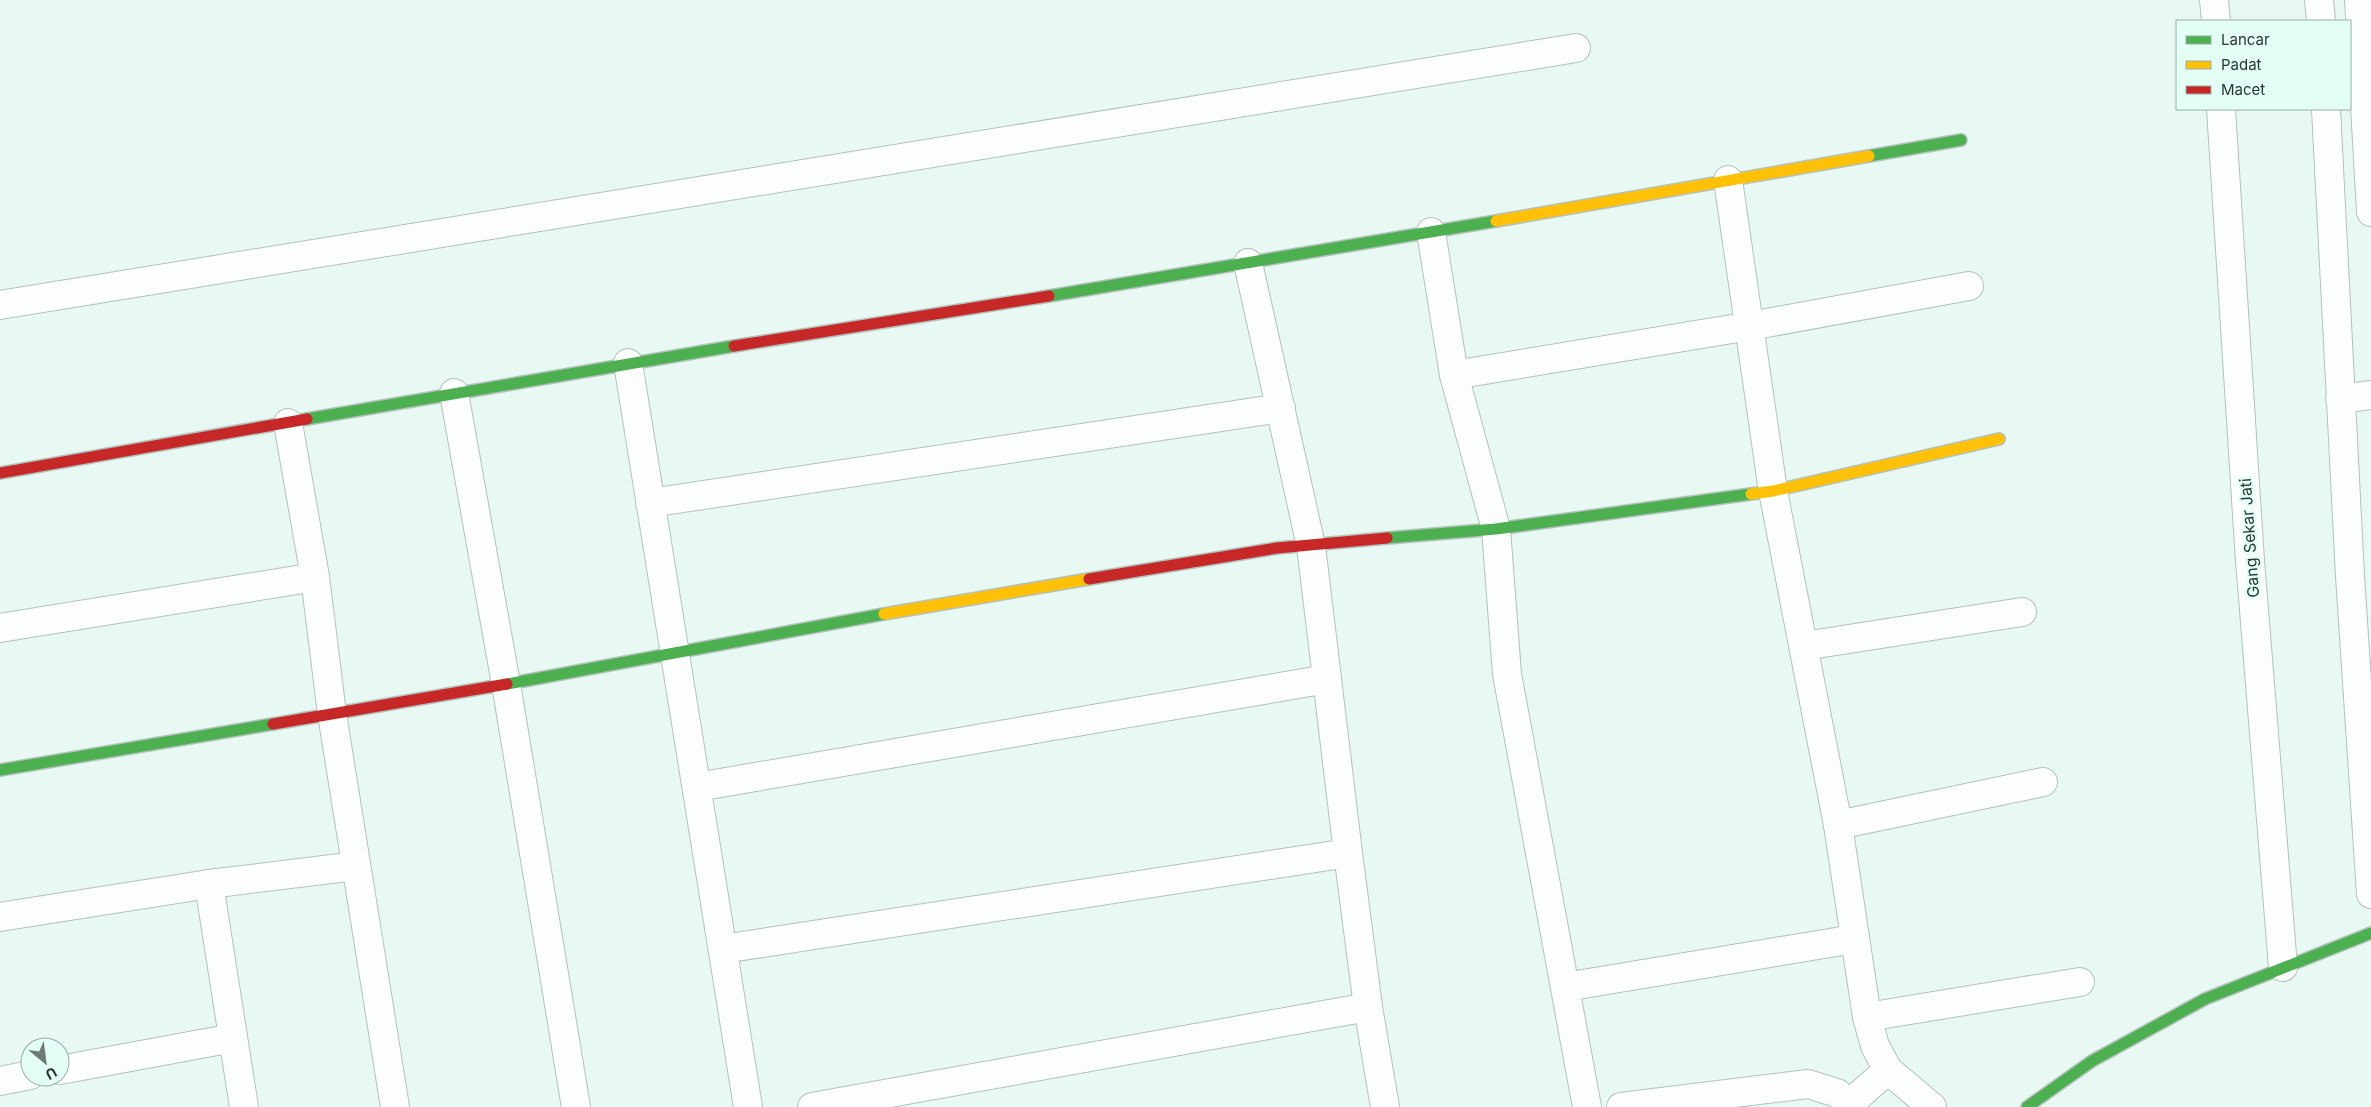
<svg xmlns="http://www.w3.org/2000/svg" width="2371" height="1107" viewBox="0 0 2371 1107" font-family="Inter,sans-serif">
<rect width="100%" height="100%" fill="#e8f8f3"/>
<g fill="none" stroke-linecap="round" stroke-linejoin="round">
<!-- street casing -->
<g stroke="#b4c1bd" stroke-width="30">
<g id="street">
<polyline points="2214,0 2216,21"/>
<polyline points="2319,0 2321,21"/>
<polyline points="2359,0 2371,212"/>
<polyline points="2221,109 2250,561 2283,967"/>
<polyline points="2326,109 2350,576 2371,894"/>
<polyline points="1728,180 1773,491 1838,825 1867,1017 1875,1046 1888,1070 1932,1107"/>
<polyline points="1431,232 1454,375 1496,529 1507,674 1587,1107"/>
<polyline points="1248,263 1311,546 1348,853 1368,1007 1385,1107"/>
<polyline points="0,305 1576,48"/>
<polyline points="628,363 748,1107"/>
<polyline points="1454,375 1750,326 1969,286"/>
<polyline points="454,393 506,684 576,1107"/>
<polyline points="2340,399 2371,395"/>
<polyline points="288,423 315,577 332,714 395,1107"/>
<polyline points="650,503 1281,408"/>
<polyline points="0,628 315,577"/>
<polyline points="1804,646 2022,612"/>
<polyline points="697,787 1327,679"/>
<polyline points="1838,825 2043,782"/>
<polyline points="209,884 356,866"/>
<polyline points="0,917 209,884 244,1107"/>
<polyline points="723,949 1348,853"/>
<polyline points="1565,987 1854,939"/>
<polyline points="1867,1017 2080,982"/>
<polyline points="60,1070 233,1038"/>
<polyline points="0,1081 30,1075"/>
<polyline points="1850,1103 1888,1070"/>
<polyline points="812,1107 1368,1007"/>
<polyline points="1621,1107 1808,1084 1837,1093 1854,1107"/>
</g>
</g>
<!-- fast casing -->
<g stroke="#b4c1bd" stroke-width="14">
<g id="fast">
<polyline points="1869,156 1961,140"/>
<polyline points="1049,296 1496,221"/>
<polyline points="307,419 734,346"/>
<polyline points="1387,538 1496,529 1751,494"/>
<polyline points="507,684 884,614"/>
<polyline points="0,770 273,724"/>
<polyline points="2027,1107 2092,1061 2205,999 2371,933"/>
</g>
</g>
<!-- slow casing -->
<g stroke="#b4c1bd" stroke-width="14">
<g id="slow">
<polyline points="1496,221 1869,156"/>
<polyline points="1751,494 1773,491 1999,439"/>
<polyline points="884,614 1089,579"/>
</g>
</g>
<!-- jam casing -->
<g stroke="#b4c1bd" stroke-width="14">
<g id="jam">
<polyline points="734,346 1049,296"/>
<polyline points="0,473 307,419"/>
<polyline points="1089,579 1277,548 1387,538"/>
<polyline points="273,724 507,684"/>
</g>
</g>
<!-- street -->
<use href="#street" stroke="#fcfefd" stroke-width="28"/>
<!-- fast -->
<use href="#fast" stroke="#4caf50" stroke-width="11"/>
<!-- slow -->
<use href="#slow" stroke="#ffc107" stroke-width="11"/>
<!-- jam -->
<use href="#jam" stroke="#c62828" stroke-width="11"/>
</g>
<g text-anchor="middle" stroke-width="5" stroke-linejoin="round" paint-order="stroke">
<!-- street labels -->
<g font-size="16" fill="#293733" stroke="#e2fef5">
<text transform="translate(2249 538) rotate(-94)" y="6">Gang Sekar Jati</text>
</g>
</g>
<!-- legend -->
<rect x="2176" y="20" width="175" height="90" fill="#e2fef5" stroke="#98aea7"/>
<rect x="2186" y="36" width="25" height="8" fill="#4caf50" stroke="#98aea7"/>
<text x="2221" y="45" font-size="15" fill="#293733">Lancar</text>
<rect x="2186" y="61" width="25" height="8" fill="#ffc107" stroke="#98aea7"/>
<text x="2221" y="70" font-size="15" fill="#293733">Padat</text>
<rect x="2186" y="86" width="25" height="8" fill="#c62828" stroke="#98aea7"/>
<text x="2221" y="95" font-size="15" fill="#293733">Macet</text>
<!-- north arrow -->
<g transform="translate(45 1062) rotate(151)"><circle r="24" fill="#e2fef5" stroke="#98aea7"/>
<path d="M0-4L9 19L0 12L-9 19Z" fill="#6c7b76"/>
<text y="-8" font-size="14" font-weight="bold" text-anchor="middle" fill="#293733">U</text>
</g>
</svg>
